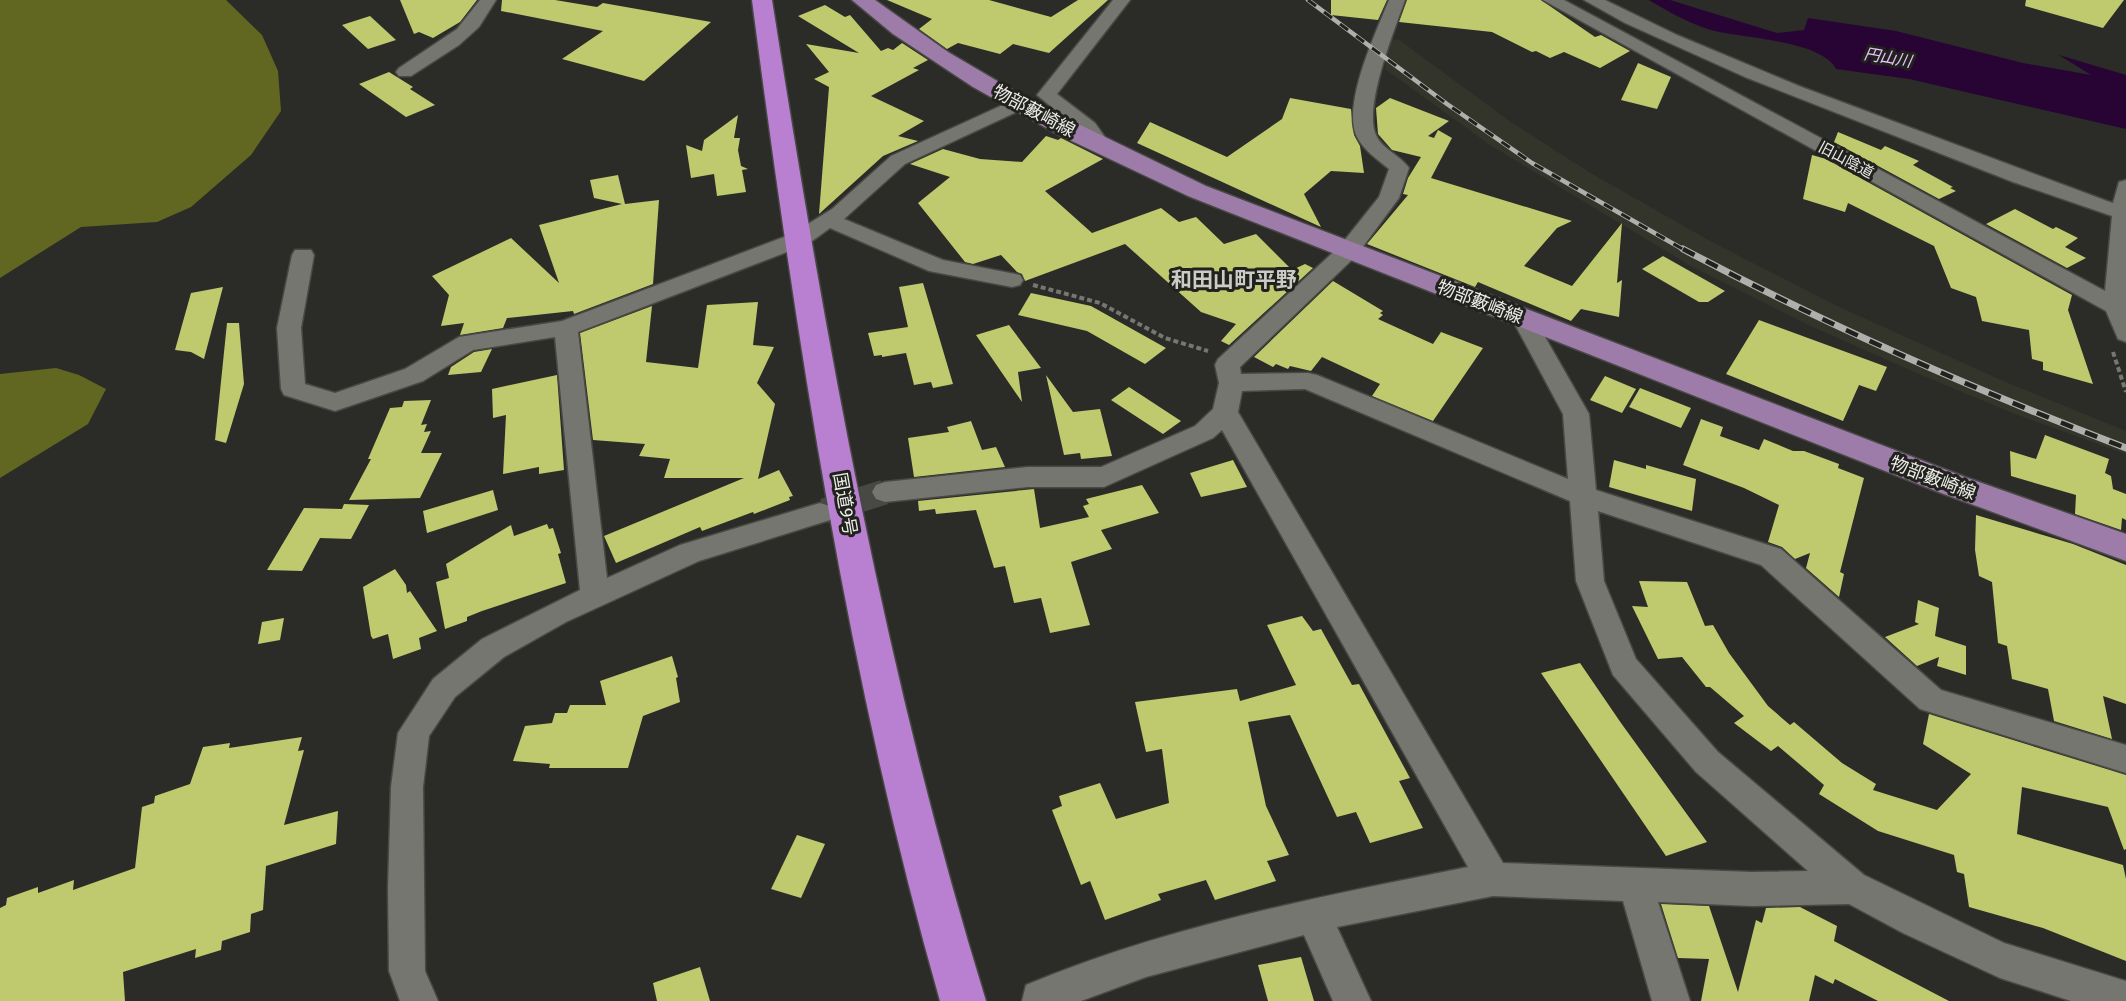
<svg xmlns="http://www.w3.org/2000/svg" width="2126" height="1001" viewBox="0 0 2126 1001" font-family="'Fira Sans','Noto Sans JP',sans-serif">
<rect width="100%" height="100%" fill="#2b2c27"/>
<!-- built -->
<polygon fill="#33352b" points="1398,39 1508,120 1589,172 1710,241 1835,305 2001,380 2126,431 2126,454 2015,414 1919,374 1813,327 1689,265 1490,145 1385,69 1390,41"/>
<!-- forest -->
<g fill="#616721">
<polygon points="0,0 226,0 262,35 278,71 281,111 251,155 191,207 157,222 81,227 0,278"/>
<polygon points="56,368 79,375 106,389 88,424 0,478 0,374"/>
</g>
<!-- water -->
<path fill="#280435" d="M1649,0h21l107,33 27,-3 4,-12 88,13 127,32 68,12 -32,-20 67,20v54l-217,-50 -73,-10c-14,-29 -97,-31 -125,-39 -23,-7 -42,-18 -62,-30z"/>
<!-- building -->
<g fill="#bfc96e">
<polygon points="400,0 477,0 460,22 433,38 419,32 414,34"/>
<polygon points="502,0 555,0 597,7 603,3 711,22 644,81 562,59 603,31 501,11"/>
<polygon points="887,0 989,0 1051,17 1078,0 1108,0 1049,53 1013,44 1000,54 958,43 947,49 919,29 932,19"/>
<polygon points="1331,0 1387,0 1378,20 1331,15"/>
<polygon points="1407,0 1541,0 1595,37 1601,35 1630,51 1600,68 1564,52 1550,58 1536,51 1532,52 1492,32 1399,22"/>
<polygon points="2026,0 2124,0 2103,28 2025,6"/>
<polygon points="825,5 845,17 850,15 881,51 888,48 893,50 902,43 928,60 913,68 919,70 871,96 924,121 898,136 918,141 883,156 819,214 829,87 814,79 829,72 806,44 859,53 798,16"/>
<polygon points="370,16 396,40 368,49 342,25"/>
<polygon points="1638,63 1671,77 1657,109 1621,100"/>
<polygon points="389,72 413,87 410,89 435,105 406,117 359,84"/>
<polygon points="1290,98 1351,109 1354,135 1360,146 1364,173 1331,171 1304,194 1321,227 1137,143 1150,122 1227,157 1282,119"/>
<polygon points="1390,98 1449,121 1428,136 1434,138 1438,130 1452,138 1431,178 1572,221 1557,228 1524,266 1572,286 1622,223 1617,283 1622,280 1619,317 1581,309 1571,321 1478,282 1475,287 1367,244 1408,195 1403,194 1408,178 1421,157 1392,150 1378,134 1376,108"/>
<polygon points="738,115 734,138 740,138 738,150 741,166 748,169 742,170 746,192 717,196 714,174 691,178 686,145 702,151 704,140"/>
<polygon points="1838,132 1881,150 1885,146 1919,161 1913,165 1953,187 1950,188 1956,191 1939,199 1834,142"/>
<polygon points="1046,136 1058,140 1061,138 1103,159 1045,191 1092,233 1161,208 1179,222 1196,217 1224,244 1256,234 1292,270 1305,264 1313,268 1229,345 1221,341 1236,324 1201,312 1125,244 1025,281 1022,274 1017,272 1001,255 973,264 965,262 918,203 950,177 910,164 943,149 980,159 1022,162"/>
<polygon points="1812,155 1826,159 2072,295 2068,310 2093,384 2043,370 2043,362 2032,359 2029,330 1982,321 1976,297 1951,288 1934,246 1848,203 1845,212 1803,199"/>
<polygon points="618,175 625,204 659,200 653,284 574,314 573,311 507,318 503,328 460,335 464,323 441,326 449,295 432,276 511,238 559,283 539,225 622,204 594,198 590,180"/>
<polygon points="2015,209 2053,229 2056,227 2078,238 2065,247 2086,258 2067,268 1986,224"/>
<polygon points="1663,256 1725,291 1708,302 1699,302 1642,269"/>
<polygon points="1333,281 1383,311 1380,313 1383,315 1378,319 1433,344 1441,332 1483,348 1433,421 1372,396 1380,384 1322,357 1311,371 1290,366 1288,369 1276,364 1273,367 1254,357"/>
<polygon points="923,283 953,384 933,388 931,382 914,385 906,353 882,357 882,355 874,356 868,333 908,327 899,287"/>
<polygon points="223,287 204,359 191,352 175,350 191,293"/>
<polygon points="1031,293 1091,306 1166,348 1145,364 1087,331 1018,315"/>
<polygon points="758,302 753,345 774,347 757,383 775,404 758,479 779,470 793,496 789,497 790,500 754,514 753,512 702,531 700,527 616,563 604,536 744,478 664,478 670,459 639,456 645,444 593,440 580,333 652,306 646,362 698,368 707,305"/>
<polygon points="1759,320 1887,367 1876,391 1859,385 1843,421 1726,374"/>
<polygon points="227,323 239,323 244,384 226,443 215,440"/>
<polygon points="1009,325 1041,368 1018,372 1022,402 976,335"/>
<polygon points="492,349 481,372 448,375 451,367 474,352"/>
<polygon points="557,375 564,470 539,474 539,467 503,474 506,415 493,418 492,389"/>
<polygon points="1046,375 1073,412 1100,409 1112,456 1081,459 1080,453 1064,455"/>
<polygon points="1605,376 1636,389 1622,413 1590,400"/>
<polygon points="1129,387 1181,421 1163,434 1111,400"/>
<polygon points="1640,388 1691,408 1681,428 1629,407"/>
<polygon points="431,400 421,425 427,424 424,432 431,431 421,453 442,453 420,498 349,500 371,459 368,459 390,408 402,407 404,401"/>
<polygon points="1701,419 1723,427 1720,436 1759,450 1764,439 1793,451 1804,451 1839,464 1838,468 1864,478 1840,572 1844,574 1839,597 1806,568 1810,553 1795,559 1782,547 1768,542 1779,505 1744,488 1683,465"/>
<polygon points="971,421 982,450 996,447 1005,467 914,477 908,438 949,432 947,427"/>
<polygon points="2045,435 2109,459 2105,473 2111,476 2113,489 2126,494 2126,520 2122,518 2121,530 2075,514 2076,495 2011,476 2010,451 2036,459"/>
<polygon points="1233,460 1247,487 1201,497 1190,473"/>
<polygon points="1614,460 1646,469 1646,465 1696,479 1692,511 1609,487"/>
<polygon points="1142,485 1159,513 1101,530 1112,549 1071,562 1090,625 1050,633 1041,598 1014,603 1005,566 994,568 976,510 936,514 935,509 919,511 918,501 1034,489 1040,528 1089,517 1083,506 1089,504 1086,499"/>
<polygon points="493,490 498,510 427,533 423,511"/>
<polygon points="344,504 369,505 351,539 320,538 302,571 267,570 304,508 342,509"/>
<polygon points="1976,515 2073,544 2126,565 2126,704 2103,696 2112,739 2054,721 2048,689 2012,679 2007,646 1998,643 1992,582 1979,576 1975,550"/>
<polygon points="547,524 549,529 553,528 561,553 558,554 566,583 482,611 467,617 467,621 445,629 436,582 449,578 446,564 511,525 514,536"/>
<polygon points="395,569 406,585 407,593 410,591 437,631 419,638 421,649 393,659 388,634 373,639 371,636 363,587"/>
<polygon points="1639,581 1687,582 1705,626 1713,625 1729,653 1768,706 1790,725 1794,722 1842,763 1876,784 1873,790 1937,810 1971,774 1923,744 1929,714 2126,775 2126,849 2124,850 2108,807 2022,787 2017,834 2123,865 2126,879 2126,961 2043,928 1969,907 1964,874 1957,872 1954,855 1878,831 1819,794 1824,785 1778,746 1771,751 1734,723 1744,716 1710,687 1706,687 1682,657 1658,659 1632,606 1648,607"/>
<polygon points="1918,600 1939,608 1935,636 1966,646 1966,675 1937,666 1939,657 1917,666 1885,637 1919,624 1915,622"/>
<polygon points="1302,616 1313,631 1321,629 1352,685 1359,684 1410,778 1399,781 1423,828 1370,843 1356,812 1337,817 1290,715 1248,722 1266,806 1289,855 1267,861 1276,881 1215,900 1206,880 1158,894 1161,900 1105,920 1090,881 1081,885 1052,810 1062,806 1059,796 1100,783 1116,819 1169,803 1162,749 1146,752 1135,702 1237,689 1240,701 1296,685 1267,625"/>
<polygon points="284,618 280,640 258,644 262,622"/>
<polygon points="672,656 678,677 676,678 680,702 643,716 628,768 549,768 550,764 513,761 525,726 552,723 555,713 567,713 570,705 606,705 600,681"/>
<polygon points="1580,663 1621,723 1707,842 1666,856 1541,673"/>
<polygon points="302,737 298,751 304,750 284,825 338,811 336,844 266,866 263,910 251,914 250,932 222,941 221,950 195,958 196,949 123,972 125,1001 0,1001 0,908 6,905 7,898 38,887 38,893 74,880 73,890 135,868 142,807 154,803 155,796 190,784 203,747 230,743 229,748"/>
<polygon points="797,835 825,844 801,898 771,889"/>
<polygon points="1661,904 1709,906 1738,992 1756,920 1762,923 1766,908 1800,907 1837,926 1834,941 1949,1001 1878,1001 1835,979 1833,984 1815,975 1809,1001 1701,1001 1709,959 1678,958"/>
<polygon points="1301,957 1314,1001 1268,1001 1258,965"/>
<polygon points="700,967 710,1001 657,1001 653,983"/>
</g>
<g fill="none" stroke-linecap="round" stroke-linejoin="round">
<!-- minor-tunnel -->
<polyline stroke="#484944" stroke-width="25" stroke-dasharray="25 13" stroke-linecap="butt" points="824,511 885,492"/>
<!-- minor casing -->
<g stroke="#484844" stroke-width="3">
<g id="minor">
<polygon points="480,0 496,0 479,27 459,45 411,76 399,76 396,72 399,68 457,29"/>
<polygon points="1113,0 1130,0 1057,94 1095,123 1112,147 1109,151 1095,151 1081,131 1037,95"/>
<path d="M1389,0h16c-10,29 -42,107 -29,135 6,14 25,21 33,33l-10,30 -43,58 -116,111 1,7 67,-1 9,2 251,104 -5,-65 -51,-95 4,-5 8,-2 8,2 57,100 7,76 185,59 160,141 185,55v28l-206,-64 -159,-144 -163,-54 6,70 32,78 82,93 146,123 140,68 122,38v20h-55l-71,-23 -97,-45 -54,-29 -97,2 -94,-4 32,99h-38l-29,-100 -130,-5 -156,31 34,74h-38l-29,-66 -158,42 -65,24h-59l4,-16c141,-59 292,-88 442,-118l-246,-437 -9,8 -109,49h-76l-143,15 -9,-3 -4,-7 4,-7 9,-3 143,-15h73l94,-41 18,-17 6,-26 -4,-18 3,-6 122,-113 39,-49 10,-28c-11,-9 -27,-20 -33,-34 -13,-33 20,-103 33,-135zM1305,389l265,112 6,80 37,94 83,97 112,99 -56,1 -249,-9 -265,-451 4,-21z"/>
<polygon points="1543,0 1564,0 2105,291 2112,216 2013,182 1745,77 1625,23 1584,0 1605,0 1677,35 1799,86 2107,201 2113,203 2119,182 2126,180 2126,342 2118,339 2106,311"/>
<polygon points="1018,98 1025,100 1027,104 1025,108 905,164 844,219 943,260 1020,275 1023,280 1020,285 1012,287 929,271 830,228 808,244 578,332 607,578 680,545 820,503 830,506 834,513 830,520 699,561 566,622 504,657 455,697 429,736 423,787 425,971 438,1001 400,1001 389,971 388,888 391,787 398,733 433,679 482,639 580,590 555,337 473,350 423,381 335,411 284,395 281,389 277,328 292,255 295,250 311,250 314,255 301,328 305,384 335,393 405,369 459,337 562,321 792,234 832,209 891,156"/>
</g>
</g>
<!-- major casing -->
<g stroke="#484844" stroke-width="3">
<polygon id="major" points="852,0 875,0 948,52 1031,101 1206,186 1965,477 2126,534 2126,561 1941,493 1188,196 1057,134 973,87 893,34"/>
</g>
<!-- highway casing -->
<g stroke="#484844" stroke-width="3">
<path id="highway" d="M752,0h20c53,337 113,675 214,1001h-46c-93,-326 -144,-665 -188,-1001z"/>
</g>
<!-- path -->
<g stroke="#767672" stroke-width="4" stroke-dasharray="5 3" stroke-linecap="butt">
<polyline points="1033,285 1100,303 1165,338 1208,351"/>
<polyline points="2113,352 2126,392"/>
</g>
<!-- minor -->
<use href="#minor" fill="#757670" fill-rule="evenodd"/>
<!-- major -->
<use href="#major" fill="#9e7caa" fill-rule="evenodd"/>
<!-- highway -->
<use href="#highway" fill="#b980d1" fill-rule="evenodd"/>
<!-- rail-far1 casing -->
<g stroke="#afb0ac" stroke-width="4.5">
<polyline id="rail-far1" points="1308,0 1447,104 1532,163 1686,251"/>
</g>
<!-- rail casing -->
<g stroke="#afb0ac" stroke-width="7">
<path id="rail" d="M1683,249c143,76 292,141 443,199"/>
</g>
<!-- rail-far1 -->
<use href="#rail-far1" stroke="#21221e" stroke-width="3" stroke-dasharray="10" stroke-linecap="butt"/>
<!-- rail -->
<use href="#rail" stroke="#21221e" stroke-width="4.5" stroke-dasharray="13" stroke-linecap="butt"/>
</g>
<g text-anchor="middle" stroke-width="6" stroke-linejoin="round" paint-order="stroke">
<!-- far-street labels -->
<g font-size="15" fill="#ecece9" stroke="#21221e">
<text transform="translate(1846 160) rotate(28)" y="5">旧山陰道</text>
</g>
<!-- far-water labels -->
<g font-size="16" font-style="italic" fill="#e9c1fb" stroke="#21221e">
<text transform="translate(1888 57) rotate(10)" y="6">円山川</text>
</g>
<!-- street labels -->
<g font-size="18" fill="#ecece9" stroke="#21221e">
<text transform="translate(1034 111) rotate(28)" y="6">物部藪崎線</text>
<text transform="translate(1480 302) rotate(21)" y="6">物部藪崎線</text>
<text transform="translate(1933 478) rotate(21)" y="6">物部藪崎線</text>
<text transform="translate(845 504) rotate(80)" y="6">国道9号</text>
</g>
<!-- quarter labels -->
<g font-size="21" font-weight="bold" fill="#cbccc6" stroke="#21221e">
<text x="1234" y="287">和田山町平野</text>
</g>
</g>
</svg>
